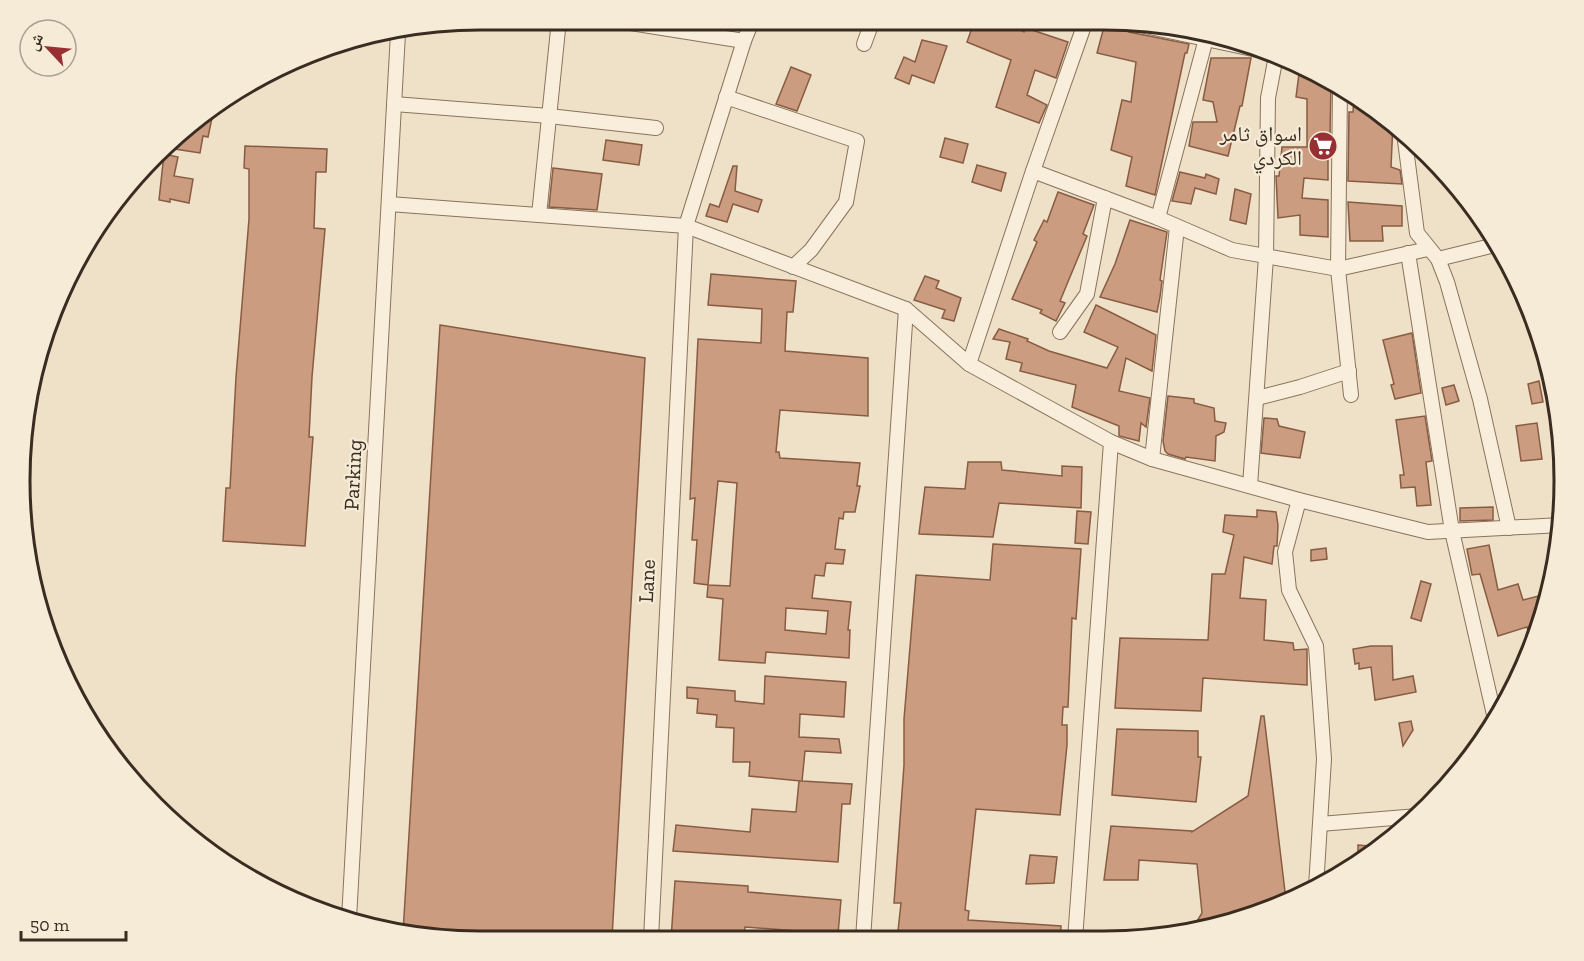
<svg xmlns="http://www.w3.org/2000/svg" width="1584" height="961" viewBox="0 0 1584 961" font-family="'Zilla Slab','Noto Naskh Arabic',serif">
<rect width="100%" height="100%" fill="#eee1c8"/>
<!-- building -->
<g fill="#cb9c7f" stroke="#885c43" stroke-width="1.5" fill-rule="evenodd">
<polygon points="974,22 1009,23 1024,32 1026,28 1068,42 1056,78 1035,70 1027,95 1047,105 1039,123 996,107 1011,60 967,42"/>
<polygon points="1105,23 1122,24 1125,29 1129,32 1189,44 1187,53 1185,53 1155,195 1126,186 1132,157 1111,150 1122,100 1131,102 1136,62 1097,53"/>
<polygon points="922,40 947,46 934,83 912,75 909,84 895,78 904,57 915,62"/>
<polygon points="1211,58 1251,58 1242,106 1240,106 1228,156 1189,146 1193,122 1217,122 1213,102 1203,100"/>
<polygon points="1300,66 1331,84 1330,136 1328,136 1328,180 1304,178 1302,198 1328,200 1328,237 1300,235 1300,215 1278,218 1276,176 1279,176 1282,147 1307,147 1307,99 1296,97"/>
<polygon points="791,67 811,75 797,111 776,104"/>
<polygon points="1354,97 1380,113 1380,121 1391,121 1393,123 1391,167 1400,170 1402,184 1348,181 1349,112 1353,112"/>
<polygon points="199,116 212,118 208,137 203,136 200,153 175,149 176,140"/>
<polygon points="945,138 968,144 963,163 940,157"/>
<polygon points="606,140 642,145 639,165 603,160"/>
<polygon points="245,146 327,149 326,172 316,172 314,228 325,229 312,377 309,437 313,437 305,546 223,541 226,488 230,488 236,377 249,219 249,169 244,168"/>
<polygon points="164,154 178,157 174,176 193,179 189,203 170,199 170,202 159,200"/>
<polygon points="977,165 1006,173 1001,191 972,182"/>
<polygon points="733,166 737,166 735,191 762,200 758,212 733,204 727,222 706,216 710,204 719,207"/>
<polygon points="553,168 602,174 597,210 549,207"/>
<polygon points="1180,172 1205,178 1206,174 1219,179 1216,194 1195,188 1191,204 1172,201"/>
<polygon points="1235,189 1251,194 1246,224 1230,220"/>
<polygon points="1058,192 1094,205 1083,234 1087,236 1060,301 1065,303 1056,321 1040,313 1042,310 1012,299 1037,242 1034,240 1044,220 1047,222"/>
<polygon points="1348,202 1402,206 1402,226 1382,226 1383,241 1350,241"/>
<polygon points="1130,220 1167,232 1160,280 1162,281 1160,297 1157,312 1100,297 1115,264"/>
<path d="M711,274l85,7 -3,31h-6l-2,39 83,7v58l-88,-6 -4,42h3l1,6 80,5 -3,23h3l-5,26h-11l-1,7 -4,-1 -4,31 10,1 -2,14 -17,-1 -2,13 -9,-1 -3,23 39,4 -3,28h2l-1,28 -83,-6 -1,11 -46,-3 4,-61 -16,-2 1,-12 -14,-2 3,-43h-5l3,-42 -5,1 8,-160 63,4 1,-34 -54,-4zM718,481l19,2 -7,103 -22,-1zM786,608l42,3 -2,23 -41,-4z"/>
<polygon points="925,276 939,281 936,288 961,298 954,321 942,318 945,310 914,300"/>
<polygon points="1096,305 1156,335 1152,371 1126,358 1119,391 1150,398 1146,427 1141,423 1139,441 1119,436 1119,426 1072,407 1076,385 1020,371 1022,363 1006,359 1010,342 993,339 999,329 1028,339 1027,341 1049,351 1107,368 1118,347 1084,332"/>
<polygon points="440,325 645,358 612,938 421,938 403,933"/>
<polygon points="1412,333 1421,393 1395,399 1391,385 1394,384 1383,340"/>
<polygon points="1539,381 1543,402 1532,404 1528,384"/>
<polygon points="1454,385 1459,401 1446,405 1442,388"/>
<polygon points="1168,396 1194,399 1194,403 1214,408 1215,421 1226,423 1224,432 1216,436 1215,461 1186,457 1185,459 1168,454 1165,451 1163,441"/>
<polygon points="1425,416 1432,461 1426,462 1431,505 1417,506 1415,487 1401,488 1400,475 1404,475 1396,420"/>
<polygon points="1264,418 1277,419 1279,426 1305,432 1300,458 1261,453"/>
<polygon points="1537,423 1542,459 1521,461 1516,426"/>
<polygon points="968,462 1001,462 1002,470 1062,476 1062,466 1082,467 1081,508 999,503 993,537 919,534 925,487 965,489"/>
<polygon points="1493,507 1493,520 1460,521 1460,508"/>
<polygon points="1257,510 1276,512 1278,525 1277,546 1274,546 1272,564 1244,557 1240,598 1266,600 1264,640 1293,643 1294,650 1307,649 1307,685 1203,678 1201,711 1115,708 1120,638 1208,640 1212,574 1225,574 1234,535 1223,532 1225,515 1257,517"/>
<polygon points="1077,511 1091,512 1088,544 1075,543"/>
<polygon points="993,544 1081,549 1076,619 1072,618 1068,707 1063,707 1062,725 1067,725 1067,745 1060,815 976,809 965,910 969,911 968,920 1061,926 1060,940 897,940 901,903 894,903 904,765 904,719 916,575 990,580"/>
<polygon points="1489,545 1498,590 1518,584 1523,600 1550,593 1532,644 1527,627 1498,636 1480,574 1472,575 1467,549"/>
<polygon points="1326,548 1327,559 1311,561 1311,550"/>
<polygon points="1421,581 1431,584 1421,621 1411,618"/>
<polygon points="1371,646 1392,646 1393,680 1413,676 1416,692 1375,700 1371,667 1359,669 1359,663 1355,664 1353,649"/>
<polygon points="765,676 846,682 844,717 800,714 799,737 839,739 841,753 805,751 802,781 852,784 850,804 842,804 838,862 673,851 676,825 750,832 752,809 796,812 799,781 801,781 749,776 750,762 733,762 734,728 716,727 717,715 697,713 698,699 687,698 687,687 735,691 735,701 764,704"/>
<polygon points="1261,716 1264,716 1286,900 1223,926 1191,931 1202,913 1197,864 1139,860 1138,880 1104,880 1111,826 1192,831 1192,832 1248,796"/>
<polygon points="1411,721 1413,730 1403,746 1399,723"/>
<polygon points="1117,729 1198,731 1198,757 1201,757 1196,802 1112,795"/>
<polygon points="1358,845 1380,847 1358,863"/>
<polygon points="1030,855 1057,857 1054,883 1026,884"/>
<polygon points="675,881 748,886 748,892 841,900 838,934 745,927 744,939 671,939"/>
</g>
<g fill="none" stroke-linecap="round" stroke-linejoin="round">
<!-- street casing -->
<g stroke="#89735d" stroke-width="16">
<g id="street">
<polyline points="612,20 744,41"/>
<polyline points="1131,23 1281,55"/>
<polyline points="864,44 872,22"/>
<polyline points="1340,89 1338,269 1351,395"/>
<polyline points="726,97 857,141 846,202 811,250 793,267"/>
<polyline points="394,104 549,116 656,128"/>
<polyline points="1404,133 1417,233 1438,259 1447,282 1480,399 1509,528"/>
<polyline points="1033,171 1158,218 1232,250 1338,269 1428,249"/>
<polyline points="389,204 686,226 906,309 969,364 1111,442 1152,459 1299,500 1428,532 1561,525"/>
<polyline points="539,215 559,20"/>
<polyline points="1158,218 1207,35"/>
<polyline points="1408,253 1452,531 1495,719"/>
<polyline points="1438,259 1499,244"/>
<polyline points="1060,332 1087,294 1105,198"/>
<polyline points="969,364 1033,171 1085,23"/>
<polyline points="1257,398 1300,387 1349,371"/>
<polyline points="1152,459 1177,227"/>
<polyline points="1250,486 1266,257 1268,98 1276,56"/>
<polyline points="1299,500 1285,552 1289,590 1316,646 1324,759 1316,887"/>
<polyline points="1320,824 1418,816"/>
<polyline points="349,919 398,33"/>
<polyline points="651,939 686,226 744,41 752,21"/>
<polyline points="863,939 906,309"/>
<polyline points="1075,940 1111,442"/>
</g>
</g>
<!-- street -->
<use href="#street" stroke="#f8eedb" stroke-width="14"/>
</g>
<!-- icons -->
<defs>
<g id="supermarket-disc" transform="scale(1.5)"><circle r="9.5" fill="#972f33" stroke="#f5ebd7"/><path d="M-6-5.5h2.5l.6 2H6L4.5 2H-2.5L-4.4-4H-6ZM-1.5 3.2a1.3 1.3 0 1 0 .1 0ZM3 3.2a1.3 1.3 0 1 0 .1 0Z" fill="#fff"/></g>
</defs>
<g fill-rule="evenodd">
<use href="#supermarket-disc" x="1323" y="146"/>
</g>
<g text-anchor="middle" stroke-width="4.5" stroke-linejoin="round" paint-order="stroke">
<!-- poi labels -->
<g font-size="21" fill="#3a2c20" stroke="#f5ebd7" text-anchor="end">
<text x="1302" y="141">اسواق ثامر<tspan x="1302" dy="24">الكردي</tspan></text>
</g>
<!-- street labels -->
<g font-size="21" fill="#3a2c20" stroke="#f5ebd7">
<text transform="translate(353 475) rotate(-87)" y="7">Parking</text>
<text transform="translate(647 581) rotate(-87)" y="7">Lane</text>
</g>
</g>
<!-- crop -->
<path d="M0 0H1584V961H0ZM480 30H1104A450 450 0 0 1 1554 480V481A450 450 0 0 1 1104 931H480A450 450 0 0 1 30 481V480A450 450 0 0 1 480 30Z" fill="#f5ebd7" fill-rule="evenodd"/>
<path fill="none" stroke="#3a2c20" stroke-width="3" d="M480 30H1104A450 450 0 0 1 1554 480V481A450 450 0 0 1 1104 931H480A450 450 0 0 1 30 481V480A450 450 0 0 1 480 30Z"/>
<!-- north arrow -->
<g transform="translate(48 48) rotate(296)"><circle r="28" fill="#f5ebd7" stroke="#aa9f8e" stroke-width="1.5"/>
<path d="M0-4.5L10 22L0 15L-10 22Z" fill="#972f33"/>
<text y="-9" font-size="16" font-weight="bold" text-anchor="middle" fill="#3a2c20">ش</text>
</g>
<!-- scale -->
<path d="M21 931v9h105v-9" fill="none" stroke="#3a2c20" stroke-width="3"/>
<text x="30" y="931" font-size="18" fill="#3a2c20" stroke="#f5ebd7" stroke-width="4.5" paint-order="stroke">50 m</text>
</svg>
